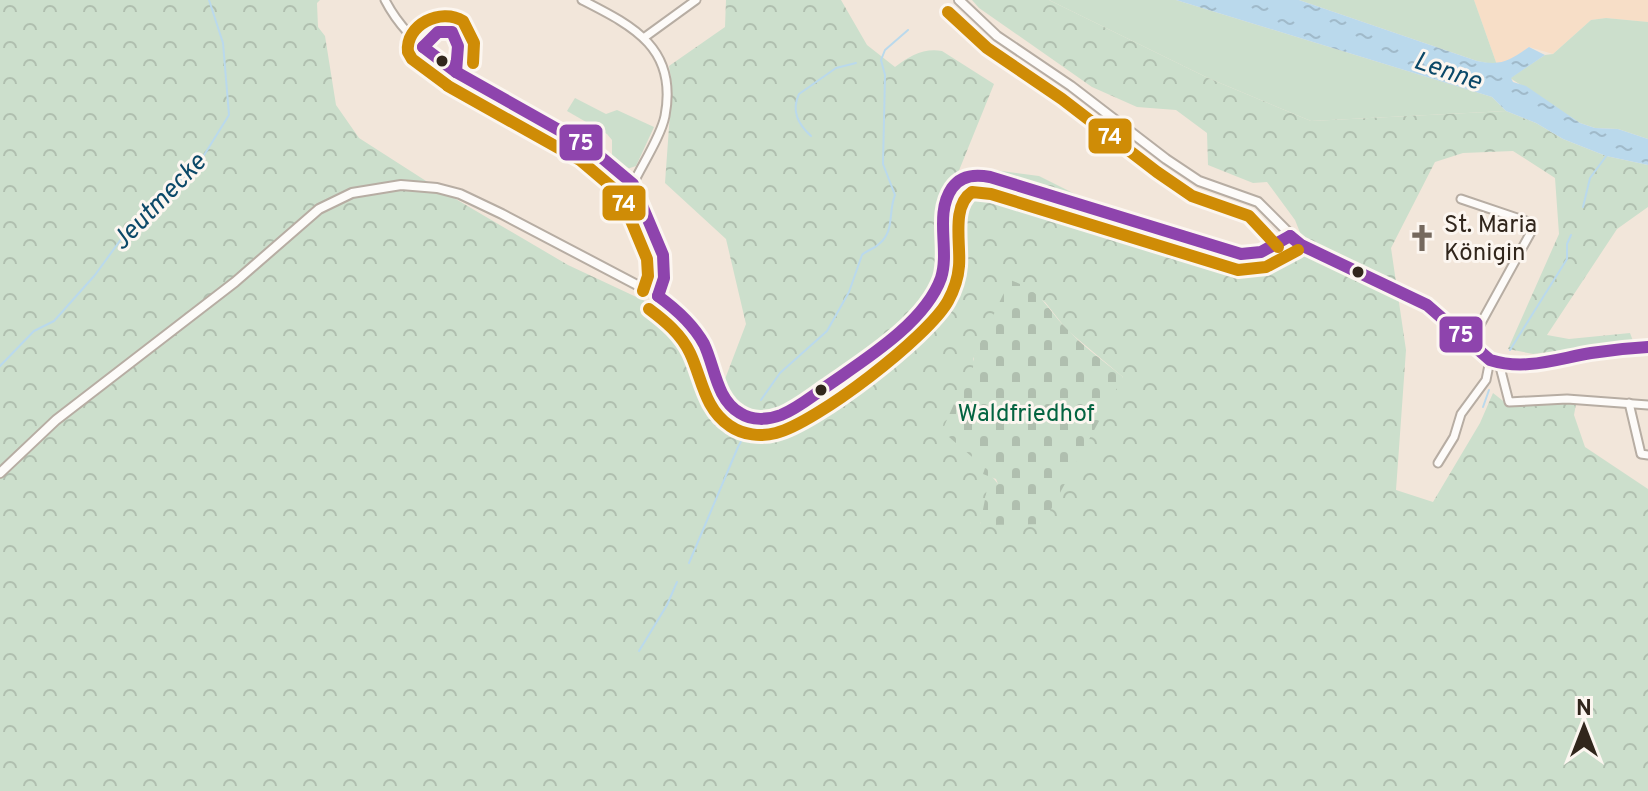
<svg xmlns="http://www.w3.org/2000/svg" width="1648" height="791" viewBox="0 0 1648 791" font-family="Overpass,sans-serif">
<defs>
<pattern id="forest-crowns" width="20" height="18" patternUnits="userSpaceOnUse" patternTransform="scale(2)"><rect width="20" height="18" fill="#ccdfcc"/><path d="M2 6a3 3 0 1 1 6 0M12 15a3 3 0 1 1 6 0" fill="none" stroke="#b0bfaf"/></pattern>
<pattern id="cemetery-stones" width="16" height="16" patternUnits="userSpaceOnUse" patternTransform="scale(2)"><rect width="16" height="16" fill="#ccdfcc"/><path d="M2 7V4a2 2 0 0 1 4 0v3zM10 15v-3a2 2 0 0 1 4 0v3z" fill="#b0bfaf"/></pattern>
<pattern id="water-ripples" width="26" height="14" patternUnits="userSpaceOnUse" patternTransform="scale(2)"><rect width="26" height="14" fill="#bad9ec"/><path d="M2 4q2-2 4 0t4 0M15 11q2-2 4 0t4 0" fill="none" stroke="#a0baca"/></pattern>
</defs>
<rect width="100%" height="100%" fill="#f2e6da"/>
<!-- built -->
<polygon fill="#f7dec7" points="1474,0 1648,0 1648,22 1606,18 1591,20 1553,54 1529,47 1516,57 1497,65"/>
<!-- green -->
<g fill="#ccdfcc">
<polygon points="1049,0 1176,0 1492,97 1506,111 1311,121 1208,78"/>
<polygon points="1299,0 1474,0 1497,65 1477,61"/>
<polygon points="1606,18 1648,22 1648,139 1618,129 1595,128 1580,123 1510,78 1545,55 1553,54 1591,20"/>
<polygon points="575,98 606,114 617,110 654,127 636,166 624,170 612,159 612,140 607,134 567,111"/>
</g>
<!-- forest -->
<path fill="url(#forest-crowns)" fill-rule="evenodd" d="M0,0h320l-3,3 1,24 7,9 11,69 23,33 78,50 131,77 94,44 55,91 29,-76 -20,-85 -61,-56 7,-98 -3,-19 56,-39 1,-27h115l26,45 28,22c15,-11 28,-19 47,-16l52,33 -36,89 14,-6 67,9 192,96 62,-11 8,-26 -6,-15 -28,-38 -14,1 -45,-18 -1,-32 -31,-23 -39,-3 -45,-20 -113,-79 -7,-8h77l159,78 103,43 195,-10 30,12 27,16 43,17 42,9v42l-31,22 -70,106 22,4 61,-6 3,8 -100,13 -25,-5 51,-115 -4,-56 -42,-27 -50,2 -28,9 -44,86 15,102 -10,140 37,12 47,-79 13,-30 14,11h69l-2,11 11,32 63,42v302h-1648zM1011,281l34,21 22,28 56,47 -143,147 18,-40 -13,-16 -13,-98 3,-6 -2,-5z"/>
<!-- cemetery -->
<path fill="url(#cemetery-stones)" d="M1010,280c31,10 35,26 56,48 16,18 38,33 57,49l-80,147 -63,1 7,-36 11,-5 -2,-5 -13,-5 2,-6 -43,-37 27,-61 4,-2 1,-12z"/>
<!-- water -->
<path fill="url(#water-ripples)" d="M1176,0h123l178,61c25,5 32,0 52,-14l16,8 -34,23 2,4 13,4 54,37 15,5 23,1 30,10v26l-42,-9 -43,-17 -27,-16 -30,-12 -14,-14z"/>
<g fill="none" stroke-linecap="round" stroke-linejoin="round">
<!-- stream -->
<g stroke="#bad9ec" stroke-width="2">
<path d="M811,136c-13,-12 -20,-25 -12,-42l37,-26 20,-5"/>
<polyline points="1583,207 1590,178 1607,155"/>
<polyline points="1510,350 1567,259 1567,244 1571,235"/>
<polyline points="0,366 34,331 54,321 95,275 135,220 156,208 168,190 185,177 201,160 229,115 223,43 209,0"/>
<path d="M761,400l19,-27 47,-42 22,-39 13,-37c5,-5 12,-6 17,-11 16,-13 9,-32 16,-49l-12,-31 2,-89 -4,-15 4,-10 23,-20"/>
<polyline points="1483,407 1489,390"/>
<polyline points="689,563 738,447 750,425"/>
<polyline points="639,651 667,605 677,582"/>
</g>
<!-- minor casing -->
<g stroke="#b7ada3" stroke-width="11">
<g id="minor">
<path d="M385,0c47,92 182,108 246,183 11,12 18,33 24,49 9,22 12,41 3,64"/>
<path d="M582,0c51,26 96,48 83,116 -4,20 -23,49 -32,68"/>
<polyline points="645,37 696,0"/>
<polyline points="1461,199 1526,221 1531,232 1470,343"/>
<polyline points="1499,363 1509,402 1567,399 1648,405"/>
<polyline points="1629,403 1641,454 1648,455"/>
<polyline points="1438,463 1454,437 1461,414 1486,380 1490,360"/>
</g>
</g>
<!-- tertiary casing -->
<g stroke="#b7ada3" stroke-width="12">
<g id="tertiary">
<polyline points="959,0 997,36 1071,86 1166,159 1199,181 1258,202 1301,245 1427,305 1490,360 1520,366 1595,352 1648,347"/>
<path d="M0,473l56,-53 179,-138 84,-73 33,-16 49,-8 36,3 23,6 42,20 156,82c17,12 33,26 44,45 9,16 12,35 20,52 19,37 53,29 81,10 38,-29 125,-80 138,-126 7,-26 -5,-69 11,-89 12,-16 28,-14 44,-9l245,75 20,-2 29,-16"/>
</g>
</g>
<!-- minor -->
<use href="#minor" stroke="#fdfbf9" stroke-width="7"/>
<!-- tertiary -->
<use href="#tertiary" stroke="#fdfbf9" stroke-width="8"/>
<!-- bus-1 casing -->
<g stroke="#fcf6f0" stroke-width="18">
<g id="bus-1">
<polyline points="423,47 456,72 589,147 633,184 663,255 664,278 658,296"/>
<polyline points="423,47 438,32 452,32 458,46 456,72"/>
<path d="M1290,236l11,9 126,60 63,55c35,11 66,-1 101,-7 19,-3 38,-5 57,-6"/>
<path d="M658,296c18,13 35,28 46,48 11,23 12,55 36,69 12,8 28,7 41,2 17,-7 31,-19 46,-29 37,-26 98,-63 114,-108 9,-28 -7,-64 11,-90 9,-13 23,-14 38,-11l251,77 20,-2 29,-16"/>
</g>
</g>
<!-- bus-2 casing -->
<g stroke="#fcf6f0" stroke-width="18">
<g id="bus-2">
<polyline points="948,12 987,48 1062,99 1157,172 1192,196 1249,216 1278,247"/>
<path d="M447,85l-35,-26 -4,-7c-3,-27 33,-45 55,-31l11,22 -1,20"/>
<polyline points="448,86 580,160 620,194 647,259 648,276 643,291"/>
<path d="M649,309c16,12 32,25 41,44 12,25 14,56 40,73 13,9 31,11 46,7 40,-10 152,-96 172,-132 6,-11 10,-22 11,-35 2,-22 -8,-60 13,-74l19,2 247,76 28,-3 32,-17"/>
</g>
</g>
<!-- bus-1 -->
<use href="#bus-1" stroke="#8e44ad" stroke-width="12"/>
<!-- bus-2 -->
<use href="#bus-2" stroke="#cf8c06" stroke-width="12"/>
</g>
<!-- icons -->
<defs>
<g id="church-bare" transform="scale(2.16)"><path d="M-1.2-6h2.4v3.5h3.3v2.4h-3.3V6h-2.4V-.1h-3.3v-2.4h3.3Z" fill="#75695e" stroke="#fcf6f0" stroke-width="2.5" paint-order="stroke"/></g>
</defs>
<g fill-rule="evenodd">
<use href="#church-bare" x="1422" y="238"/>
</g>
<!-- markers -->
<g fill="#31261c" stroke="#fcf6f0" stroke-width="3">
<circle cx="442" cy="61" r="7"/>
<circle cx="1358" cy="272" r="7"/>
<circle cx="821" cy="390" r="7"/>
</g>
<g text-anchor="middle" stroke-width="6" stroke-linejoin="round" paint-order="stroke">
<!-- poi labels -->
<g font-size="24" fill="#31261c" stroke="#fcf6f0" text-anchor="start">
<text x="1444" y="232">St. Maria<tspan x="1444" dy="28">Königin</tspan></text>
</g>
<!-- park labels -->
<g font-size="24" fill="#046441" stroke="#fcf6f0">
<text x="1026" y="421">Waldfriedhof</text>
</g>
<!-- water labels -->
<g font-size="26" font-style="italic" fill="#0b4868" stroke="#fcf6f0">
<text transform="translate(1448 70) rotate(19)" y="9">Lenne</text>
<text transform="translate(158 201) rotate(-46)" y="9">Jeutmecke</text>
</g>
</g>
<g stroke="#fcf6f0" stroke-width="3">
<rect x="1087" y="117" width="46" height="38" rx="8" fill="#cf8c06"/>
<rect x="558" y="123" width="46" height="39" rx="8" fill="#8e44ad"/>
<rect x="601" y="184" width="46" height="38" rx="8" fill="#cf8c06"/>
<rect x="1438" y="315" width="46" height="39" rx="8" fill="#8e44ad"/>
</g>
<g font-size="22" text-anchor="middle" font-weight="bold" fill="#fff">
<text x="1110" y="144">74</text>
<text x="581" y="150">75</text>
<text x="624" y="211">74</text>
<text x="1461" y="342">75</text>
</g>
<!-- north arrow -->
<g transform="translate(1584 727)" stroke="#fcf6f0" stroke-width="6" paint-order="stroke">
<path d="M0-6L14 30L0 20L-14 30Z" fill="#31261c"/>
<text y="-12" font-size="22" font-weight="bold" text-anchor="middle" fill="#31261c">N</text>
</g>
</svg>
